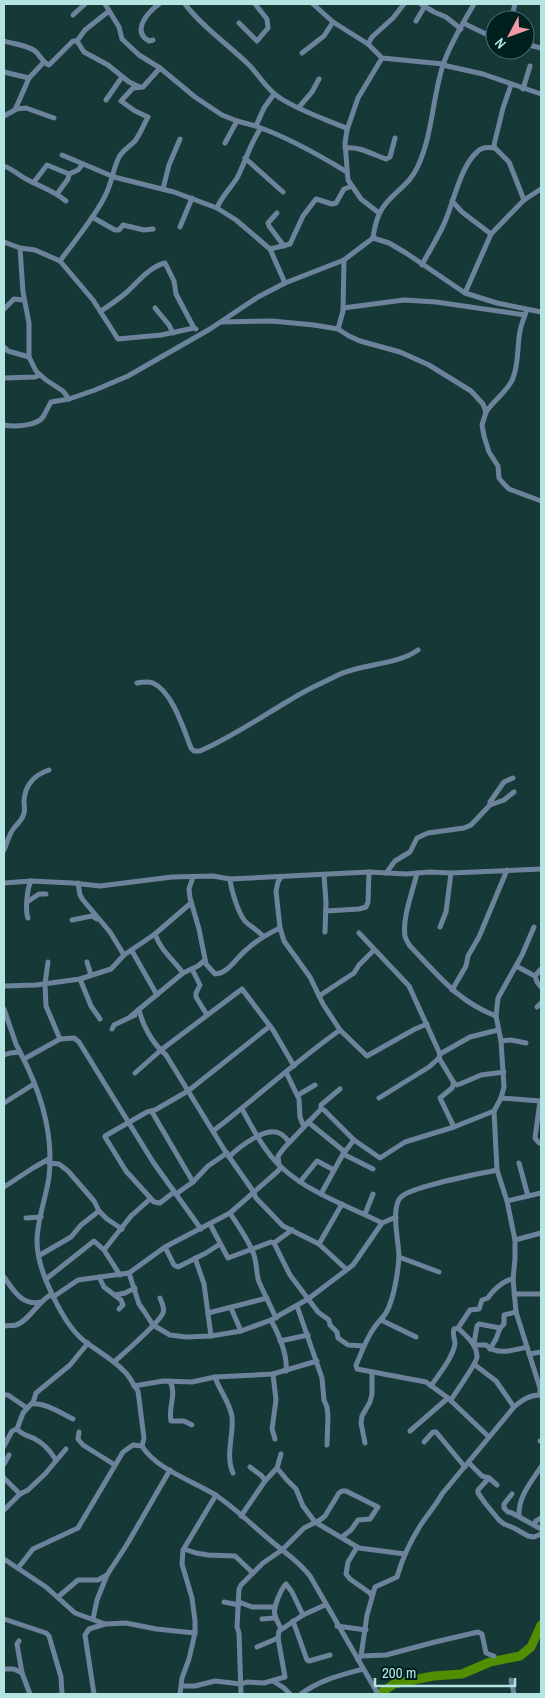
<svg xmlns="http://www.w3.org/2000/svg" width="545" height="1698" viewBox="0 0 545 1698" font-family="'Archivo Narrow',sans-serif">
<rect width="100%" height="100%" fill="#163938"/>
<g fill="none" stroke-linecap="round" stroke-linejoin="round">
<!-- river -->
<polyline stroke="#518e00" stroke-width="9" points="379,1694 394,1684 433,1676 462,1674 490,1662 520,1656 531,1647 541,1625"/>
<!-- minor -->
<g stroke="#6d829b" stroke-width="5">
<polyline points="105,4 119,27 122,39 139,55 160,68 195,97 222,115 237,121 256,126"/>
<path d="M185,4c18,24 43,40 64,61 10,10 18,25 31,33 20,13 45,21 66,30l1,2"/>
<polyline points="313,4 333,22 368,44 382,58 443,64 447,66 483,74 541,94"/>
<polyline points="421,4 434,12 446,17 461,29"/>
<polyline points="109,11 85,30 77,41 84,52 108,65 129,82 140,87"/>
<polyline points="73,15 85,4"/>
<polyline points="511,20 515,4"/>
<polyline points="416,21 425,6"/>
<polyline points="239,23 257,41 268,28 267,19 255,4"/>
<polyline points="463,23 486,34 495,32"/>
<path d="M153,40l-4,1c-18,-10 -1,-29 10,-37"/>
<path d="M4,41c9,3 23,4 31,10 6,5 7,11 14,14l24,-24h4"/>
<polyline points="368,44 372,37 393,18 404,4"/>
<polyline points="525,44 541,48"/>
<polyline points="302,53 324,36 333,22"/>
<polyline points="4,72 29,78 44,62"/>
<polyline points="511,85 503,108 494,145 495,148 509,162 524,200"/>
<polyline points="523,89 530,66"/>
<polyline points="106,100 122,77"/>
<polyline points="299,107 312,92 319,79"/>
<polyline points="16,109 26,108 54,118"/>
<polyline points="4,116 15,110 29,78"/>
<polyline points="258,127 256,126 264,108 274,94"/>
<polyline points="225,143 237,121"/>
<path d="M345,148c15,-2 28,7 41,11l4,-2 5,-19"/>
<polyline points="62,155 114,177 174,192 217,208 236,220 270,249 285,283"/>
<polyline points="245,158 283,192"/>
<path d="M4,166c9,3 15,10 24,14 13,7 26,11 38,21"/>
<polyline points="34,182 47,165 69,174 78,170 82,165"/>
<polyline points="163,189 169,165 180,139"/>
<polyline points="57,194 68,179 69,174"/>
<polyline points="452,201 462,212 491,234"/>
<path d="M217,208c4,-11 14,-20 20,-30 9,-17 12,-33 24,-50 30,11 58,27 86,44"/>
<polyline points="277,213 268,223 269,226 284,246"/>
<polyline points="379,213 361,199 348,180 345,143 347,130 358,98 382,58"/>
<polyline points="92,217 115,230 119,230 123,225 144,230 153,229"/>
<polyline points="180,227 192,198"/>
<path d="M373,238c2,-14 5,-27 16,-38 12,-13 21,-17 29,-34 15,-33 14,-67 25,-101 7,-21 20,-42 31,-61"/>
<polyline points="4,242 20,248 23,292 29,323 29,357 36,371 46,380 63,391 69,399 95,390 128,376 210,329 258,297 285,283 344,260 373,238 389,243 406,253 465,293 497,303 541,312"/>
<polyline points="20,248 35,250 60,261 93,300 118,339 161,335 194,328"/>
<polyline points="270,249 290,244 303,216 316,199 332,204 336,203 344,189 352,186"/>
<path d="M60,261c15,-21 36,-45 46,-67 6,-12 7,-25 13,-37 4,-7 10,-10 16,-16 5,-7 9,-17 13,-24l-13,-6 -14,-10 12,-13 10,-1 17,-19"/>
<path d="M422,265c8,-16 18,-30 24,-46 8,-19 15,-53 31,-67 4,-5 12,-5 18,-4"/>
<polyline points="465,293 491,234 524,200 541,189"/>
<polyline points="155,308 169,325 173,333"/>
<polyline points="343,308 404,300 436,302 525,315"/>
<polyline points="4,309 14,299 24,300"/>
<path d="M101,311c9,-6 18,-12 26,-19 11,-10 22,-25 38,-29l9,18 2,13 18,34 2,1"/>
<polyline points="221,322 272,321 314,325 338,329 349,336 360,341 400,352 429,365 471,391 483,404 486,412 482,425 484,436 489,452 498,466 499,478 503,483 509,489 541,501"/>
<polyline points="338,329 343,311 344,260"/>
<polyline points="4,347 8,351 29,357"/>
<polyline points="4,378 35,377 40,375"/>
<path d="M486,412c8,-12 22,-21 27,-34 6,-15 4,-32 7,-47 1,-6 4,-13 6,-19"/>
<path d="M4,425c10,2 33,1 39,-8 3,-5 5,-10 8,-15l18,-3"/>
<path d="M137,683c5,-1 11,-2 16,0 19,8 31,47 38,65l3,3h6c32,-14 61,-34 90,-51 15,-10 32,-17 48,-25 25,-12 57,-9 80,-25"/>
<polyline points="490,805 490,802 504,782 513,778"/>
<path d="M4,850c3,-7 5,-16 10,-22 3,-4 7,-7 9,-12 3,-6 1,-9 1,-15 1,-16 10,-26 25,-31"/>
<polyline points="386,873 395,861 410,852 417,838 428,833 464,828 471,825 490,805 504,800 514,792"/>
<path d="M417,873c-4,18 -15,45 -12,63 1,4 3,7 5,10 28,29 47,55 86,70"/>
<polyline points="324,875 326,902 325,932"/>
<path d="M193,877l-4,12 1,9 9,31 7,35 9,10c14,-1 21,-16 31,-24 10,-9 21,-16 34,-22"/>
<polyline points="281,877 278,882 276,891 280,928 284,941 310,977 323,1004 340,1030 367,1056 415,1029 427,1024"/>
<path d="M230,879c1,10 9,39 18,45 6,4 10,7 15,12"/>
<polyline points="4,883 31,881 72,883 100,886 172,877 213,876 230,879 369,872 406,874 430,872 451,873 541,869"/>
<polyline points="78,883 80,895 83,900 110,932 124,955"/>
<polyline points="27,902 39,894 46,894"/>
<polyline points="326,911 359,909 366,907 368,902 369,872"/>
<path d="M28,918c-3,-7 -1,-30 3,-37"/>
<polyline points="72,920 92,916 97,919"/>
<polyline points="440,927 446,912 451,873"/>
<polyline points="534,927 522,955 498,998 496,1016 501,1041 504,1087 501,1098 494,1111 497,1170 507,1201 515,1240 515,1259 513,1279 516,1312 540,1388 540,1395"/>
<polyline points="359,933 409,986 440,1054 439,1058 454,1083 457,1085 460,1084 481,1075 504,1072"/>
<path d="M155,934c6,17 18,25 28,39"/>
<polyline points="132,951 157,995"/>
<polyline points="48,962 45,984 46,1006 60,1039"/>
<polyline points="87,962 91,975"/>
<polyline points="516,966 535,976 537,982 541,987"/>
<polyline points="192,969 200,985 196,993 196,997 207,1015"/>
<polyline points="535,976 541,969"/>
<polyline points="80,979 91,1006 100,1019"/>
<polyline points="4,986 36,985 80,979 111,969 124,955 155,934 191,903"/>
<polyline points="452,990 466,966 468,956 479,937 507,870"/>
<polyline points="319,996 354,973 359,965 374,950"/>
<polyline points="537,1007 541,1003"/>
<polyline points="4,1009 16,1044 20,1052"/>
<path d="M139,1009c3,16 14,35 27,46l59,96 28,40 3,7 27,28 36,18 27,25"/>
<polyline points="131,1016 183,973 198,966 205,960"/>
<polyline points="112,1029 114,1025 135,1015"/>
<polyline points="501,1041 511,1040 526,1043"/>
<polyline points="440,1054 470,1037 498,1030"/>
<path d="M4,1055l6,-2 10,-1c20,38 34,82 29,125 -3,21 -12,43 -12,64 0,18 8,39 16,55 7,15 17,33 30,44 14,11 30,19 42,32 6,6 8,13 13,19l6,47 -2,8c14,23 49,34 72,48 20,13 38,31 56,46 15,13 28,20 40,36l68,118"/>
<polyline points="24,1059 60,1039 74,1038 79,1042 153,1162 201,1229"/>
<polyline points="286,1072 299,1099 300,1117 304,1127"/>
<polyline points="135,1073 161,1050 242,989 273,1030 294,1066"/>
<polyline points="298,1095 315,1085"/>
<polyline points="379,1098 429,1067 439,1058"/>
<polyline points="501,1098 541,1101"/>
<polyline points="540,1101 535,1138 538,1142 541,1144"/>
<polyline points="4,1103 34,1084"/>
<path d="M242,1109c11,20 22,42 39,58 28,26 67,39 101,56"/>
<polyline points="321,1109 324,1110 354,1140 380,1158 405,1142 454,1127 494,1111"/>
<polyline points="152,1112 193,1182"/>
<polyline points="308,1122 345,1152"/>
<polyline points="454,1127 440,1098 452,1088 454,1083"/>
<path d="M213,1131c43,-33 83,-70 127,-101"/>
<polyline points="343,1154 373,1169"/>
<path d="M229,1157c10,-10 38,-32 52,-23 3,2 6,5 8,8"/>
<polyline points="49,1163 59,1164 68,1171 94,1201 99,1211 107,1219 122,1229"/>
<polyline points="519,1163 528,1196"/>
<polyline points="279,1164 278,1156 284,1148 321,1109 321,1105 340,1089"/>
<polyline points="300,1182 317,1161 334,1170"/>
<polyline points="4,1187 33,1168 49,1159"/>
<polyline points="174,1192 160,1203 154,1202 126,1171 105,1137 105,1136 147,1112 155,1110 188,1091 270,1026"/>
<polyline points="176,1194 193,1182 208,1166 227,1153"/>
<polyline points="321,1194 343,1154 354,1140"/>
<polyline points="507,1201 541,1193"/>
<path d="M230,1213c8,13 19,27 24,42 3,9 2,18 5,27l17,36"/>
<polyline points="365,1214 373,1194"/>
<polyline points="26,1218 41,1217"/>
<polyline points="210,1224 228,1258 271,1242 274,1243 292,1230"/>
<polyline points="515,1240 541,1233"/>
<polyline points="274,1243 290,1275 318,1312 329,1320 330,1325 337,1332 338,1338 348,1345 364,1346"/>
<polyline points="319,1244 342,1204"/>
<polyline points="165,1247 174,1265 178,1267 206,1253 220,1244"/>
<polyline points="104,1250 131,1216 150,1199"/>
<polyline points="40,1255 71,1237 81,1225 99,1211"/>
<polyline points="399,1257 439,1272"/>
<polyline points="195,1258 204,1284 211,1336"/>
<polyline points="129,1273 139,1304 144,1311 153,1325 170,1335 186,1337 211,1336 241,1331 271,1320 308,1299 353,1265 382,1223 396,1217"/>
<path d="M4,1277c10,14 18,29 37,25"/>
<polyline points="99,1277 104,1287 121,1300 123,1305 119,1309"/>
<polyline points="46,1279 94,1241 104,1250 120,1275"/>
<polyline points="514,1294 541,1294"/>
<polyline points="115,1295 125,1293 135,1288"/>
<polyline points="53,1297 78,1280 129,1273 165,1247 230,1213 278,1171 281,1167"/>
<polyline points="297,1306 322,1378 324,1400 327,1407 328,1416 327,1445"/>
<polyline points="231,1308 241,1331"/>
<polyline points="208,1313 267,1298"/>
<path d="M271,1320c8,15 17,34 15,51"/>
<polyline points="381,1320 416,1337"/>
<path d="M4,1326c4,-1 8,0 12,-1 13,-4 23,-25 36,-31"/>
<polyline points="280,1341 308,1335"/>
<polyline points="474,1343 477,1326 479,1324 500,1328"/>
<path d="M474,1345h12c11,11 28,5 41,2"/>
<polyline points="490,1349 496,1339 500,1328 504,1324 504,1315 516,1312"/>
<polyline points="529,1354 541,1352"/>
<path d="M114,1362c10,-9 44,-38 49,-49 2,-5 -1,-10 -3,-15"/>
<polyline points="475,1365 496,1381 514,1407"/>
<polyline points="273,1374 276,1400 272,1429 275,1439"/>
<path d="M215,1377c5,15 15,25 17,40 2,18 -7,38 1,56"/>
<path d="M170,1381c7,13 -2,26 1,40h13l8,4"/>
<polyline points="134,1386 163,1381 192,1382 215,1377 273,1374 317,1361"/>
<path d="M431,1386c8,-12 21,-27 24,-42 0,-5 -3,-9 -1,-15l4,-1 12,-18 9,-1 3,-9 6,-2c4,-7 16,-18 25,-19"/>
<polyline points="4,1395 8,1395 27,1408"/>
<path d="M451,1400c4,-7 26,-37 26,-43 0,-13 -11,-21 -19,-29"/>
<polyline points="33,1403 36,1393 70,1365 88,1343"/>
<path d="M17,1429c5,6 12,7 18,10 10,5 16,13 21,21"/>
<polyline points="410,1431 448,1398"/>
<polyline points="79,1432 78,1439 83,1445 115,1465"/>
<path d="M489,1437l-41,-39 -22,-16 -69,-13 -1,-4c5,-11 9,-23 16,-34 4,-7 10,-12 14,-18 8,-14 12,-41 13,-56 0,-15 -9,-49 2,-60 11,-11 78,-23 96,-27"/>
<polyline points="540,1441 541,1441"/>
<polyline points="424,1442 433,1432 436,1432 465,1467"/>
<polyline points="365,1443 361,1423 362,1416 370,1402 372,1394 372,1373"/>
<path d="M4,1446l8,-15 5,-2 6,-16 8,-9c13,-2 30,9 42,15"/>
<polyline points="469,1463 482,1476 489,1478 497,1485"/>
<polyline points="4,1464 9,1455"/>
<polyline points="250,1467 262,1476 265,1481"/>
<polyline points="277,1468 287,1480 296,1489 303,1506 315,1522 359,1548 405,1554"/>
<polyline points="4,1478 20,1494"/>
<polyline points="489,1478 478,1490 478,1493 485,1503 499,1520 504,1524 514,1528 528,1536 534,1537 541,1534"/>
<polyline points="512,1494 504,1504 504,1508 508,1512 512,1513 541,1529"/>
<polyline points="4,1510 20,1494 28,1490 45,1474 66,1449"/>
<polyline points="241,1516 265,1481 277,1468 281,1454"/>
<path d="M519,1516c-1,-19 12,-34 22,-49"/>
<polyline points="534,1524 536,1521 541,1518"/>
<polyline points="357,1547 348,1562 346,1574 350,1579 370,1593 372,1596"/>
<polyline points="184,1549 196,1553 208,1555 235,1556 253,1573"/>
<polyline points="4,1559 46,1587 75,1613 105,1624"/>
<polyline points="18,1568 33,1549 78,1528 123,1452 133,1445 142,1446"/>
<polyline points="58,1597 78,1580 98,1580 107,1575"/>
<polyline points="224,1602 239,1605"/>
<polyline points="239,1602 252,1607 274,1607"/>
<polyline points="4,1619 46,1633 49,1636 61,1677 62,1694"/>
<polyline points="93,1619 97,1600 107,1575 126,1546 170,1470"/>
<polyline points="262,1619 275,1618"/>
<polyline points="293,1621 307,1660 309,1661 330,1655"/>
<polyline points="337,1626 366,1630"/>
<path d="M281,1629c-7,-15 -9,-15 -3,-31 2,-5 4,-10 8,-14l6,8 11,23"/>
<polyline points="19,1641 17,1644 22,1673 30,1694"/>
<polyline points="257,1647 278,1638"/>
<polyline points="361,1656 386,1655 435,1642 478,1632 482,1634 486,1653 494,1656"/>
<path d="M358,1660l3,-4 6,-41 8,-28 22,-10c5,-18 13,-35 23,-51 7,-11 16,-21 22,-32l72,-87c9,-8 16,-12 27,-12"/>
<polyline points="4,1669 14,1669 22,1673"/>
<polyline points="511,1680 514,1694"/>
<polyline points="273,1681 284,1688 290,1694"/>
<polyline points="182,1686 195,1686 215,1681 241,1684 247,1682 264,1683 285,1677 278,1638 279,1631 303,1615 325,1605"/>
<polyline points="94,1694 85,1635 89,1629 105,1624 126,1623 156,1629 195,1633"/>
<polyline points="180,1694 182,1678 189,1659 195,1633 195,1621 192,1598 182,1564 183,1550 216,1495"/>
<polyline points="241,1694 239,1633 237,1627 239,1589 241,1585 263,1563 282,1550 304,1528 320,1520 325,1516 339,1493 342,1491 346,1491 378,1507 370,1519 358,1520 351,1530 342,1537"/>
<path d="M301,1694c18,-14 40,-19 62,-25"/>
</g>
</g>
<!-- border -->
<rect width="545" height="1698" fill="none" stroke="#b4e4e2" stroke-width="10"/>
<!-- north arrow -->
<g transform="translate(510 35) rotate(229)"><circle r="24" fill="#00201f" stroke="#486e6d"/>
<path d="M0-4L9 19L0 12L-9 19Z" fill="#f49aa4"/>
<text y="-8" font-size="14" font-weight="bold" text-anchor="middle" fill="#b4e4e2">N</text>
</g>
<!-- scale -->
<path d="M375 1678v8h140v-8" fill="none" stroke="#b4e4e2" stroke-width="2.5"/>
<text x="382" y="1678" font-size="15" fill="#b4e4e2" stroke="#00201f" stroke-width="4" paint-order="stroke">200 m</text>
</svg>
